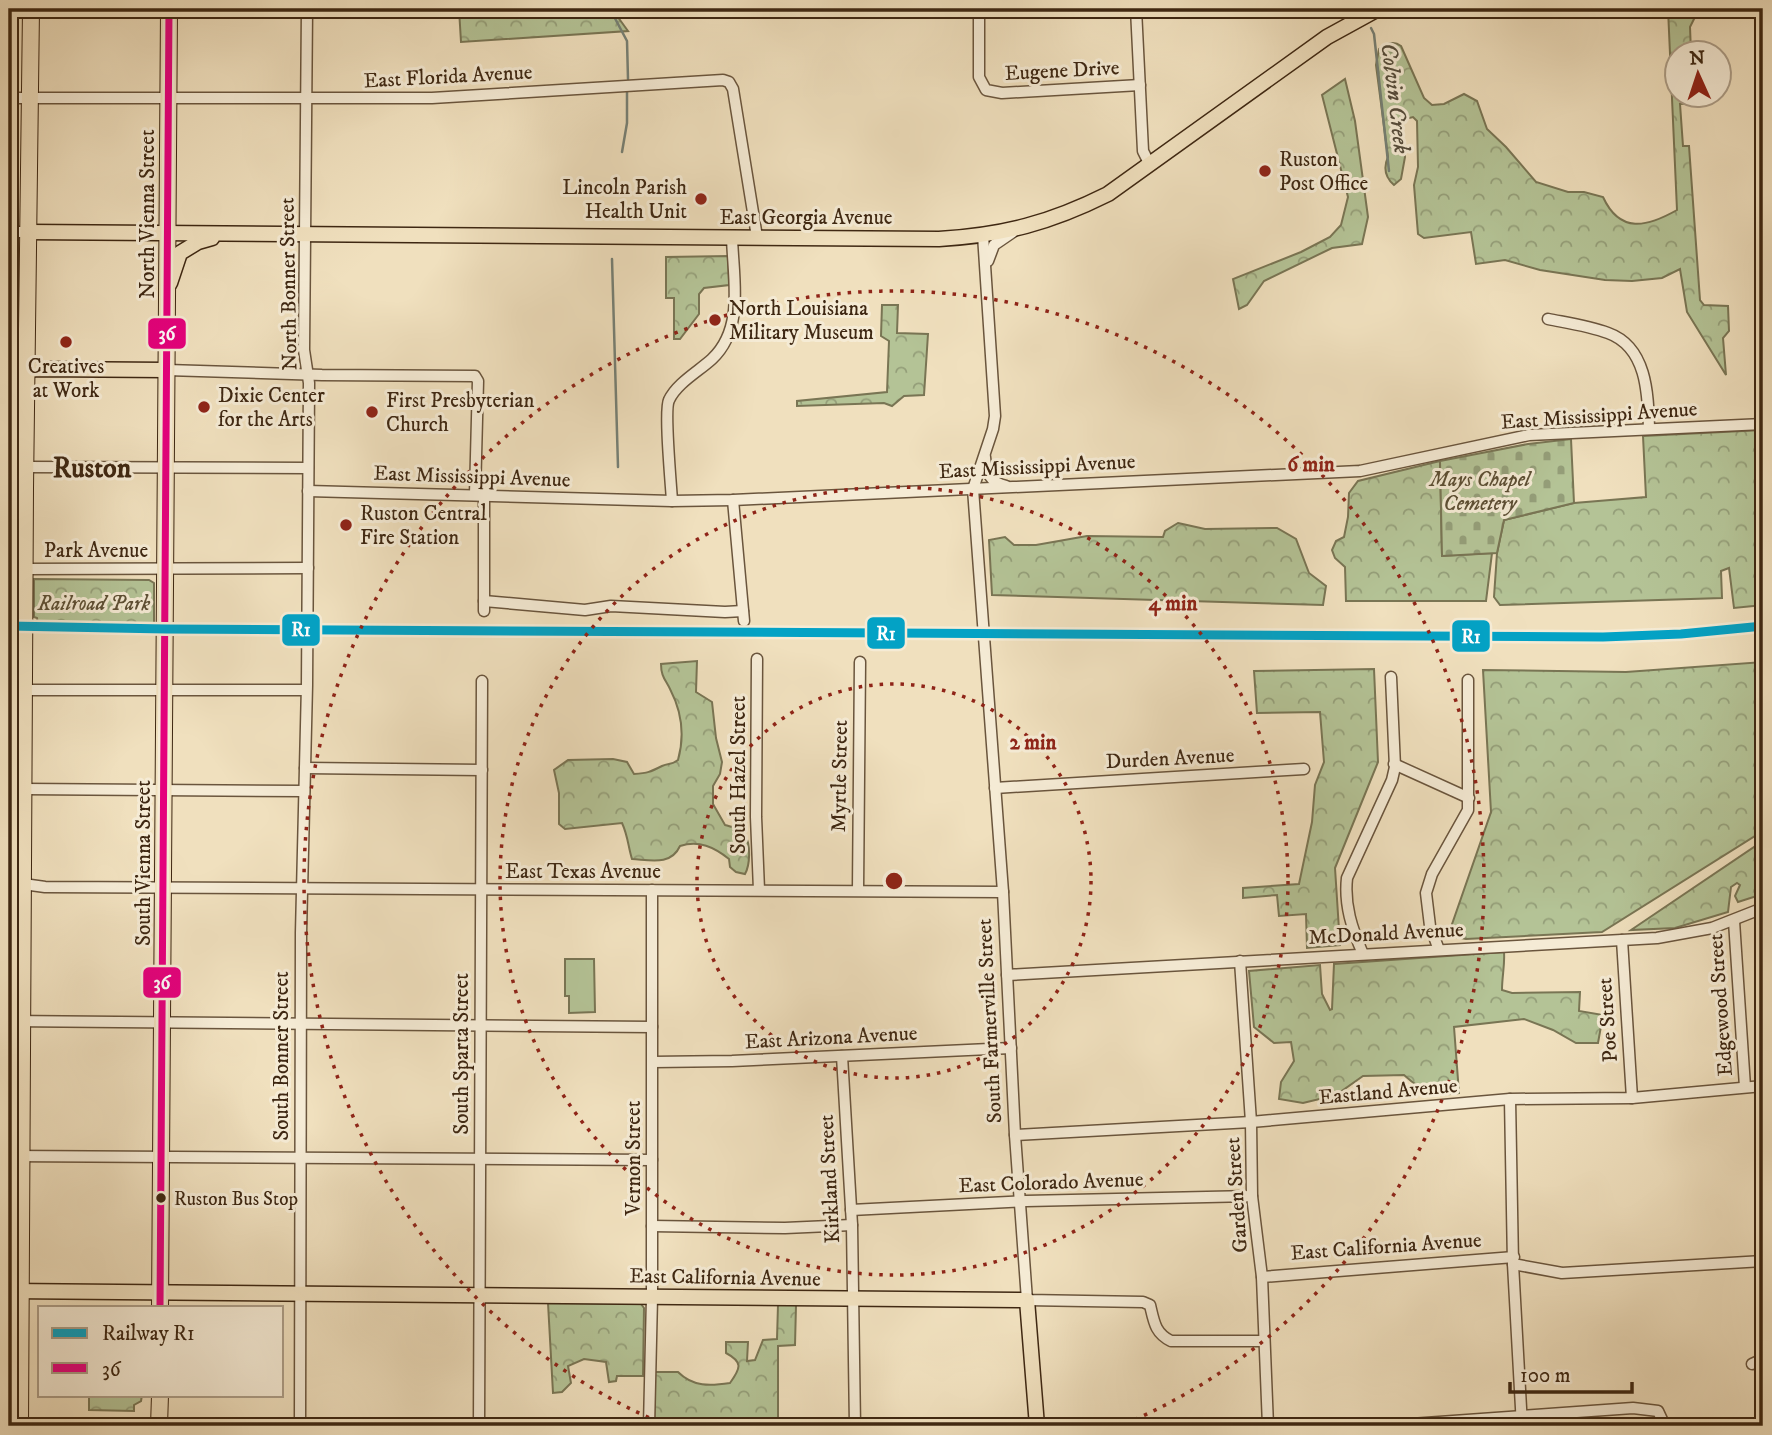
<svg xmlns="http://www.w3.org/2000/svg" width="1772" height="1435" viewBox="0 0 1772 1435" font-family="'IM FELL DW Pica',serif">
<defs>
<pattern id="forest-crowns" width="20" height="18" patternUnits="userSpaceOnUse" patternTransform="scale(1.75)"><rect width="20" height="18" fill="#b4c396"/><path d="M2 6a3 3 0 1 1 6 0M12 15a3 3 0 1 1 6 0" fill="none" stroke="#949e79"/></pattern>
<pattern id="cemetery-stones" width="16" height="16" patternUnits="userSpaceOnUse" patternTransform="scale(1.75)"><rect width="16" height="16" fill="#b4c396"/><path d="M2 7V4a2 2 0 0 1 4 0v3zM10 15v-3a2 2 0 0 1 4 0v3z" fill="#949e79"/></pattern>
</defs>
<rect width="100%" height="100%" fill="#f0e0be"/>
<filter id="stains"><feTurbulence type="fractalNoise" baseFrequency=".00286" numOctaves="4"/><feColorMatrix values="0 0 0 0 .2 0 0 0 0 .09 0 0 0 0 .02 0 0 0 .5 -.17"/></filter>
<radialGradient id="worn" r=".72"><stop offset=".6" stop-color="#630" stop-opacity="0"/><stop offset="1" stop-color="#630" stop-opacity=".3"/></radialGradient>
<!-- green -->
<polygon fill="#b4c396" stroke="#797554" stroke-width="2" points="565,959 594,959 595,1012 569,1013 569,996 565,996"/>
<!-- forest -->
<g fill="url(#forest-crowns)" stroke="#797554" stroke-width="2">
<polygon points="459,9 612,9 628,31 461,42"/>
<path d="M1668,9h31l-9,18 1,25h-13v42l14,1 1,8 -13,1 3,42h6l11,154 4,5 24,1 1,25 -6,7 3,37 -39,-63 -7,-43 -18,9 -30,3 -27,-1 -65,-10 -35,-10 -29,4 -5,-32 -47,6 -6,-4 -4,-49 4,-18 -1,-46 -4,-4 -12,3 4,37 -4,22 -7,6c-9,-8 -11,-17 -6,-28l-12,-92 3,-16c8,-5 14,-9 22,-3l23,52 8,7 12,-1 20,-10 13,7 10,28 19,18 30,35 32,10h16l19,5c17,37 44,30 74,13z"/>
<polygon points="1345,79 1355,121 1368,217 1362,244 1332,248 1264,281 1247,305 1239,309 1233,279 1301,252 1330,237 1341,225 1348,197 1322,95"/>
<polygon points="728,256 729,285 704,288 699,294 699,314 680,339 674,339 674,298 666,298 666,257"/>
<polygon points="882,305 898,305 897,333 928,334 924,395 904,396 892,406 884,403 797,406 797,401 887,392 889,341 881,336"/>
<polygon points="1763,430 1763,605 1734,608 1729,568 1721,571 1722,598 1500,605 1494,597 1497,553 1504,520 1574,503 1646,497 1643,436"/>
<polygon points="1440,461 1442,556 1492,553 1486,601 1346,601 1345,567 1335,558 1332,550 1336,541 1344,537 1348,517 1349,493 1358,481"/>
<polygon points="1178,523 1205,529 1277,528 1296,539 1309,573 1326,586 1323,605 992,595 989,540 1005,537 1014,545 1036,545 1087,536 1163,537 1165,531"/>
<polygon points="34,579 149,580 154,583 154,627 38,626 37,618 34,617"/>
<path d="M697,661l-1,31 16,10 4,36 6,24 -2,12 -7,12v18l12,21c7,2 16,4 20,10 6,10 5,30 0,39l-9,-2 -6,-5 -1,-8c-15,-12 -30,-19 -49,-13 -9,20 -30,14 -48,13 -4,-13 -4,-23 -10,-36l-57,6 -6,-5v-31l-5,-23 14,-10 45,-1 14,3 7,12c14,-1 16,-2 28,-8 7,-3 10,-1 16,-6 7,-25 4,-48 -8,-71 -5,-10 -9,-13 -9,-25z"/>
<polygon points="1763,662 1763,819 1758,834 1602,932 1466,939 1450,936 1450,930 1491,812 1483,670 1626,672"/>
<polygon points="1374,669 1378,762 1335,868 1340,945 1307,948 1306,914 1279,916 1277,895 1243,898 1243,888 1299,884 1312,822 1315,785 1324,762 1320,712 1257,713 1254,671"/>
<polygon points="1763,841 1763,894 1738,902 1735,896 1740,885 1737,883 1731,887 1728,912 1675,928 1631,930"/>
<path d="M1504,952c1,13 -2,24 -2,38l10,3 68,-1 -1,19 24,4 -5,28h-22l-23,-13 -29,-11 -70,8 5,66c-26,4 -36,-1 -55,-18l-41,1 -27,19 -33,8 -24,-4 2,-17 13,-21 -3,-19 -17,1 -20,-16 -5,-56 71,-6 2,29 8,16 2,-1 2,-45z"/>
<polygon points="548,1303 641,1304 644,1308 643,1376 617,1376 616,1381 609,1382 606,1362 584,1359 568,1366 571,1383 562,1392 553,1393"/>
<path d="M778,1305h18l-1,40 -17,1v80l-124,-1 1,-53h23c15,15 32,14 52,11 11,-15 13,-21 -4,-30v-11h22l-1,19 8,-1 8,-20 14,-1z"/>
<polygon points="89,1395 142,1395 141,1401 134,1405 134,1411 89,1410"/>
</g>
<!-- cemetery -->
<polygon fill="url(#cemetery-stones)" stroke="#797554" stroke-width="2" points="1571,439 1574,503 1504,520 1497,553 1442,556 1440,461 1528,444"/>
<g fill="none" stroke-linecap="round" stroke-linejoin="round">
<!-- stream -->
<g stroke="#768075" stroke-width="2.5">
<polyline points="610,9 627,41 628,79"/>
<polyline points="1371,28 1374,34 1389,171"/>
<polyline points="622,152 627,123 627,91"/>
<polyline points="612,259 618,467"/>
</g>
<!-- minor casing -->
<g stroke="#6a553d" stroke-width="13">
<g id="minor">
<polyline points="849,9 860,12 868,9"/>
<polyline points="979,9 979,77 986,90 1002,93 1140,85"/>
<polyline points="1136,9 1143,151 1150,165"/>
<polyline points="9,98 432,98 723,80 729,82 733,89 757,237"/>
<polyline points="9,232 28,232"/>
<path d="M983,235l12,181 -2,13 -20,60 30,403 12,243 12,165 116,2 7,3c4,17 5,28 21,36h93"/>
<polyline points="988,261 994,245 1013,232"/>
<path d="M1548,319c20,4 41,7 60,14 39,14 40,61 41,95"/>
<polyline points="167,370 322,375 475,376 478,381 475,494"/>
<path d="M985,457c1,15 5,26 21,29"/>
<polyline points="25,467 308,468"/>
<polyline points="9,489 25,489"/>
<polyline points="308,491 672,501 733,500 1360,471 1529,435 1763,424"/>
<polyline points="733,500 744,621"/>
<path d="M672,501c-1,-17 -8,-91 -3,-101 8,-17 30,-29 43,-41 33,-31 21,-81 20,-122"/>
<polyline points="25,569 308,568"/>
<polyline points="484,601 585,610 611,606 725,612 743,611"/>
<polyline points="9,605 25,605"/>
<polyline points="484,611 484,494"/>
<polyline points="757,659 756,817 759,890"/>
<polyline points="9,660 24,660"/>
<polyline points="24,690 306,690"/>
<polyline points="1394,764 1469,798"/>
<polyline points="305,768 482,770"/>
<polyline points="995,788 1304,769"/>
<polyline points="23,789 304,791"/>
<polyline points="9,882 45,887 1003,892"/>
<polyline points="858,890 860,662"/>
<polyline points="1734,921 1745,1087"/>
<polyline points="1622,940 1632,1098"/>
<polyline points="1439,950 1430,926 1426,893 1432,874 1468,810 1468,680"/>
<path d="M1363,954c-11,-25 -19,-49 -16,-76l45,-98 3,-13 -4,-90"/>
<polyline points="1240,961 1251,1122 1252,1196 1262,1277 1268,1426"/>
<polyline points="1007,975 1657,938 1712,928 1763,908"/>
<polyline points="9,1021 652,1027"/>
<polyline points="842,1056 852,1225 855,1426"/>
<polyline points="653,1062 732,1061 1011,1048"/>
<polyline points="1510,1099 1513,1264 1522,1426"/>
<polyline points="1015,1135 1251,1122 1510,1099 1632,1098 1763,1086"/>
<polyline points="9,1156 652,1160"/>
<polyline points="851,1210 1026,1201 1252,1196"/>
<polyline points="652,1226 785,1228 852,1225"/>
<polyline points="1513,1264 1562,1273 1763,1261"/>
<polyline points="1262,1277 1514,1257"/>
<polyline points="1752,1364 1763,1359"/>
<polyline points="300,1426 301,933 307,685 309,383 304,350 307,9"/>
<polyline points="479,1426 482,681"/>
<polyline points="649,1426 652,1297 652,890"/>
<polyline points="1383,1426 1633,1408 1658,1411 1665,1426"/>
</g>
</g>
<!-- major casing -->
<g stroke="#3e2712" stroke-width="17">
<g id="major">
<path d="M28,232l911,7c65,-4 111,-16 169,-45l219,-157 51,-28"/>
<polyline points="170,283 180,253 198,242 212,238"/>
<polyline points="9,372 38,369 167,370"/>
<polyline points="9,1291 1027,1300 1037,1426"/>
</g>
</g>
<!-- highway casing -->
<g stroke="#3e2712" stroke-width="18">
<g id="highway">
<polyline points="160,1307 169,9"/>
<polyline points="20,1426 25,489 31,9"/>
<polyline points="159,1426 160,1395"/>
</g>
</g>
<!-- minor -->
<use href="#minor" stroke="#f5ebd5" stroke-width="10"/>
<!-- major -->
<use href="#major" stroke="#f0e0be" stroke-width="14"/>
<!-- highway -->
<use href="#highway" stroke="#f0e0be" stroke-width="16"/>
<!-- bus-1 casing -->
<g stroke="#f5ebd5" stroke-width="12">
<polyline id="bus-1" points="160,1307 169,9"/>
</g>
<!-- bus-1 -->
<use href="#bus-1" stroke="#e5007d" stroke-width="7"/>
<!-- rail-1 casing -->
<g stroke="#f5ebd5" stroke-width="14">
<polyline id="rail-1" points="9,626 166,629 1603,637 1681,634 1763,626"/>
</g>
<!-- rail-1 -->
<use href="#rail-1" stroke="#03a2c5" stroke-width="9"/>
</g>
<!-- distance rings -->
<g fill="none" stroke="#8f2418" stroke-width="3.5" stroke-dasharray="3.5 7">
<circle cx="894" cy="881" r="197"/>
<circle cx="894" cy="881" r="394"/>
<path d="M668 1426A590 590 0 1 1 1120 1426"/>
</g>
<!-- markers -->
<g fill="#8f2418" stroke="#f5ebd5" stroke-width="2.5">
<circle cx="1265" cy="171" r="7"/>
<circle cx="701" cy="199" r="7"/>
<circle cx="715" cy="320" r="7"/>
<circle cx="66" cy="342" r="7"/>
<circle cx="204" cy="407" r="7"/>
<circle cx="372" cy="412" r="7"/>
<circle cx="346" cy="525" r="7"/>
</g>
<circle fill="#3e2712" stroke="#f5ebd5" stroke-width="2.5" cx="161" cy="1198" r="6"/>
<g text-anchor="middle" stroke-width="6" stroke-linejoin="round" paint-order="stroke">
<!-- bus labels -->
<g font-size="19" fill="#3e2712" stroke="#f5ebd5" text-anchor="start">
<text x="174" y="1205">Ruston Bus Stop</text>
</g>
<!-- street labels -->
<g font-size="21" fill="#3e2712" stroke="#f5ebd5">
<text transform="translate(1062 70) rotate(-3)" y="7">Eugene Drive</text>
<text transform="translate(448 76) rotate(-3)" y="7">East Florida Avenue</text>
<text transform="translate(147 214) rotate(-90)" y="7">North Vienna Street</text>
<text x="806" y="224">East Georgia Avenue</text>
<text transform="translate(288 284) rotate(-91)" y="7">North Bonner Street</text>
<text transform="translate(1599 415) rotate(-4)" y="7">East Mississippi Avenue</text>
<text transform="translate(1037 466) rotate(-3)" y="7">East Mississippi Avenue</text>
<text transform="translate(472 476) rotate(2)" y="7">East Mississippi Avenue</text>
<text x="96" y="557">Park Avenue</text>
<text transform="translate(1170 758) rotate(-3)" y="7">Durden Avenue</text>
<text transform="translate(738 775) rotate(-90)" y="7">South Hazel Street</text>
<text transform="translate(839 776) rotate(-89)" y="7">Myrtle Street</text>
<text transform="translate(143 863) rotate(-90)" y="7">South Vienna Street</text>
<text x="583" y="878">East Texas Avenue</text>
<text transform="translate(1386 933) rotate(-3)" y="7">McDonald Avenue</text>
<text transform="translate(1720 1005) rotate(-94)" y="7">Edgewood Street</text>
<text transform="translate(1607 1020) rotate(-94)" y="7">Poe Street</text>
<text transform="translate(989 1021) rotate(-93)" y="7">South Farmerville Street</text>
<text transform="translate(831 1037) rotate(-3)" y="7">East Arizona Avenue</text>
<text transform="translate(461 1054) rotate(-90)" y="7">South Sparta Street</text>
<text transform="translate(281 1056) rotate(-90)" y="7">South Bonner Street</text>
<text transform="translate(1388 1091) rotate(-5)" y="7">Eastland Avenue</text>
<text transform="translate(633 1158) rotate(-90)" y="7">Vernon Street</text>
<text transform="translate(829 1179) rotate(-93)" y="7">Kirkland Street</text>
<text transform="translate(1051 1182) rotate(-2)" y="7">East Colorado Avenue</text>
<text transform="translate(1236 1195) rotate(-94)" y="7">Garden Street</text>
<text transform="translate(1386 1246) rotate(-4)" y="7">East California Avenue</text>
<text transform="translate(725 1277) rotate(1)" y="7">East California Avenue</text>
</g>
<!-- poi labels -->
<g font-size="21" fill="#3e2712" stroke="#f5ebd5" text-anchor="start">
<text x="1279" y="166">Ruston<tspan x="1279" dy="24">Post Office</tspan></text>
<text x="687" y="194" text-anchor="end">Lincoln Parish<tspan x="687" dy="24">Health Unit</tspan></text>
<text x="729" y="315">North Louisiana<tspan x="729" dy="24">Military Museum</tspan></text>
<text x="66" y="373" text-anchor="middle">Creatives<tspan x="66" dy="24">at Work</tspan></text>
<text x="218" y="402">Dixie Center<tspan x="218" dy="24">for the Arts</tspan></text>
<text x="386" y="407">First Presbyterian<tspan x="386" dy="24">Church</tspan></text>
<text x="360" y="520">Ruston Central<tspan x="360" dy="24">Fire Station</tspan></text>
</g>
<!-- park labels -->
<g font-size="21" font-style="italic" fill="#5c4e33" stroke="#f5ebd5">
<text x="1480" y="486">Mays Chapel<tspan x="1480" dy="24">Cemetery</tspan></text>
<text x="94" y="610">Railroad Park</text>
</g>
<!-- water labels -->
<g font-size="23" font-style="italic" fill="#554c3b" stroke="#f5ebd5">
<text transform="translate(1396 98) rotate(83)" y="8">Colvin Creek</text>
</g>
<!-- district labels -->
<g font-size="28" font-weight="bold" fill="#3e2712" stroke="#f5ebd5">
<text x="92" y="477">Ruston</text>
</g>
</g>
<circle cx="894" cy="881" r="10" fill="#8f2418" stroke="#f5ebd5" stroke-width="3.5"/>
<g font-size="21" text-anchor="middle" font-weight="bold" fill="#8f2418" stroke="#f5ebd5" stroke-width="6" stroke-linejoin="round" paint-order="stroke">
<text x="1311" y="471">6 min</text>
<text x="1173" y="610">4 min</text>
<text x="1033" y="749">2 min</text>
</g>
<g stroke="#f5ebd5" stroke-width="2.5">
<rect x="147" y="317" width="40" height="33" rx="7" fill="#e5007d"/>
<rect x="281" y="613" width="40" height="34" rx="7" fill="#03a2c5"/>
<rect x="866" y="616" width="40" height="34" rx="7" fill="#03a2c5"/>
<rect x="1451" y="619" width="40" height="34" rx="7" fill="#03a2c5"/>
<rect x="142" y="966" width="40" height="33" rx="7" fill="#e5007d"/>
</g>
<g font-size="19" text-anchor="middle" font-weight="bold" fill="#fff">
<text x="167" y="340">36</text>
<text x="301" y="636">R1</text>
<text x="886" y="640">R1</text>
<text x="1471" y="643">R1</text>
<text x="162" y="989">36</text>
</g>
<!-- margin -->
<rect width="1772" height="1435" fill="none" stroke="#f0e0be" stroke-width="35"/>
<rect x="10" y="10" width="1751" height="1414" fill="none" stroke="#3e2712" stroke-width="3.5"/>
<rect x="18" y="18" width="1737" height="1400" fill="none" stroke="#3e2712" stroke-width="2"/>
<!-- legend -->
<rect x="38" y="1306" width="245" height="91" fill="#f5ebd5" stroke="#ac9d87" stroke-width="2"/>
<rect x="52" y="1328" width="35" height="10" fill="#03a2c5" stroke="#ac9d87" stroke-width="2"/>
<text x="102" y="1340" font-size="21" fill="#3e2712">Railway R1</text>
<rect x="52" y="1363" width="35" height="10" fill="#e5007d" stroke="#ac9d87" stroke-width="2"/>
<text x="102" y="1376" font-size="21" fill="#3e2712">36</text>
<!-- north arrow -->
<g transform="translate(1698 74) rotate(357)"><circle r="33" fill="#f5ebd5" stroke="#ac9d87" stroke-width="2"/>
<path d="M0-5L12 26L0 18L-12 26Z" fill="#8f2418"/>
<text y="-10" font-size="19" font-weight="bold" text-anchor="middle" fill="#3e2712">N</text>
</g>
<!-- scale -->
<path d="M1510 1382v10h122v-10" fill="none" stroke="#3e2712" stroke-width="3.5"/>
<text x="1520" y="1382" font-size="21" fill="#3e2712" stroke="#f5ebd5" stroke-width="5" paint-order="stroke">100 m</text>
<rect width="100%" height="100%" filter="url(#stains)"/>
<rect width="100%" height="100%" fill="url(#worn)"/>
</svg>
